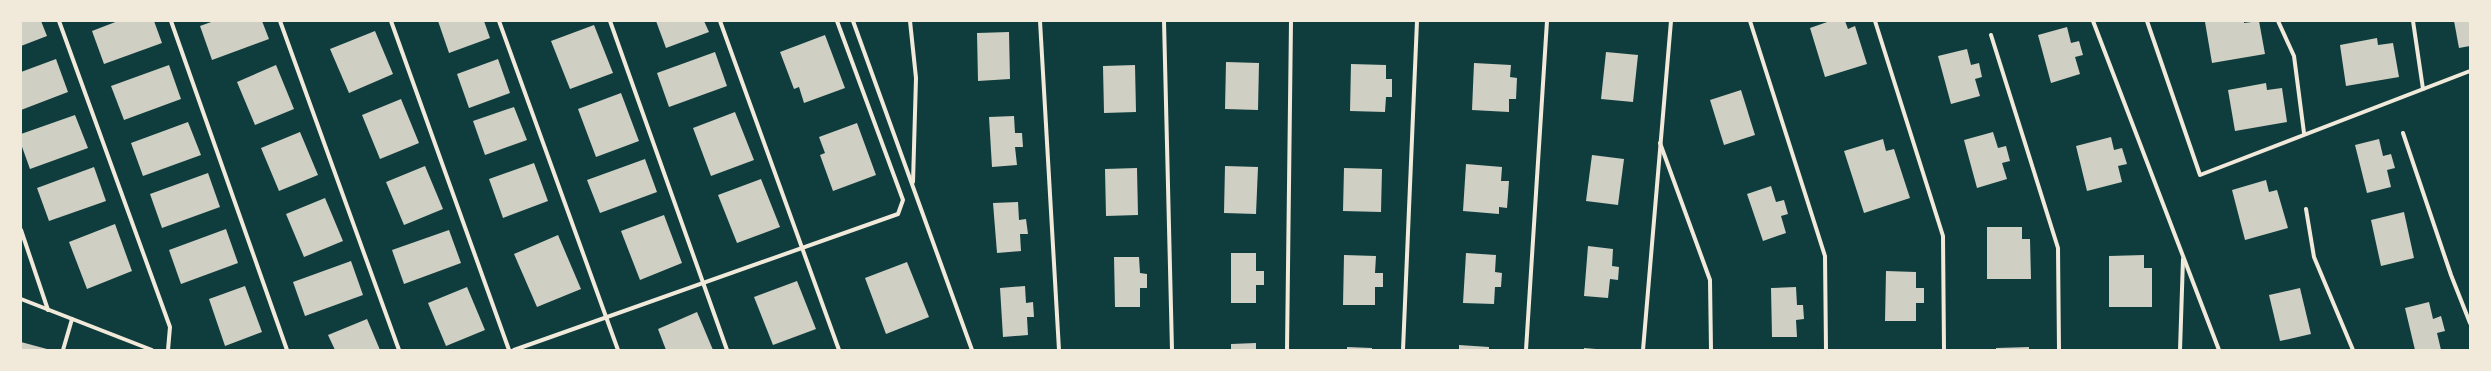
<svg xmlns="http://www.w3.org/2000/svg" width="2491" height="371" viewBox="0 0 2491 371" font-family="'Public Sans',sans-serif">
<rect width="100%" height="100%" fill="#0f3d3e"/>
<!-- building -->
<g fill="#cfcfc3">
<polygon points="21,21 41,21 47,36 21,46"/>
<polygon points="118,21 154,21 162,43 104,64 92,31"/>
<polygon points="214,21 262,21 269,39 212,60 200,26"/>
<polygon points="438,21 484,21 490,38 449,53"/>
<polygon points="656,21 704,21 709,32 666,48"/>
<polygon points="1830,21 1845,21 1848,29 1855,26 1867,64 1825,77 1810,28"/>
<polygon points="2212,21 2244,21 2244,23 2259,21 2265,54 2212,63 2205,22"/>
<polygon points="2454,21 2470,21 2470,46 2459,48"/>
<polygon points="594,25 613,73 570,89 551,41"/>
<polygon points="2067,27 2071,43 2079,41 2083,55 2075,57 2080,74 2051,83 2038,35"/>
<polygon points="375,31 393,74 349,93 330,49"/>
<polygon points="1009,32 1010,79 978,81 977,33"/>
<polygon points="825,35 845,88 804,103 799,87 794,89 780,52"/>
<polygon points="2377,38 2378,45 2393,43 2399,77 2346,86 2340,45"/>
<polygon points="1967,49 1971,65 1979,63 1982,77 1975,79 1980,96 1951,104 1938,56"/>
<polygon points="715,52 727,86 669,107 657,73"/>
<polygon points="1606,52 1638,55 1633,102 1601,99"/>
<polygon points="56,59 68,92 21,110 21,72"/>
<polygon points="498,59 510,93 469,108 457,74"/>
<polygon points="1226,62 1259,63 1258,110 1225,109"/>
<polygon points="1474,63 1511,65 1510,77 1517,78 1516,99 1509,99 1509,112 1472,110"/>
<polygon points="1351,64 1386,65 1386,79 1392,79 1392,97 1386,97 1385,112 1350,111"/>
<polygon points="169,65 181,99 124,120 111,86"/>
<polygon points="276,65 294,109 255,125 237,82"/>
<polygon points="1135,65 1136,112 1104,113 1103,66"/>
<polygon points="2266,83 2267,90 2282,88 2287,122 2235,131 2228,90"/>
<polygon points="1741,90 1755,135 1724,145 1710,100"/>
<polygon points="621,93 639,141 596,157 578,109"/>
<polygon points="401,99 419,143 380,159 362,115"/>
<polygon points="514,107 527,140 485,155 473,121"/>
<polygon points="735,112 754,160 711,176 693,128"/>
<polygon points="75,115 88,148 30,169 21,144 21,134"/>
<polygon points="1014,116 1015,133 1022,133 1023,147 1015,147 1017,165 992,167 989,117"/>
<polygon points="188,122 201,155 143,176 131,143"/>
<polygon points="857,123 876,175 833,191 820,155 825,153 819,137"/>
<polygon points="300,132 318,175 279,191 261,148"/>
<polygon points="1993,132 1998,148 2006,146 2010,161 2002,163 2007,179 1977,188 1964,140"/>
<polygon points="2111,137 2114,150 2122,148 2127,164 2118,166 2122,182 2087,191 2076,146"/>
<polygon points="1883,139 1886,151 1894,149 1910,198 1864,213 1844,151"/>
<polygon points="2379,139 2383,156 2391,154 2395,168 2387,170 2391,187 2367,193 2355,145"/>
<polygon points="1592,155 1624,159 1618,205 1586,201"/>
<polygon points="645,159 657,192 600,213 587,180"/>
<polygon points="534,163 548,201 503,218 489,179"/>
<polygon points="1466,164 1502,167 1501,181 1509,181 1507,208 1499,207 1499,214 1463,211"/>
<polygon points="425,166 443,209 404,225 386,182"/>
<polygon points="1225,166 1258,167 1256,214 1224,213"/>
<polygon points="94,167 106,201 49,221 37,188"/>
<polygon points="1137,168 1138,215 1106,216 1105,169"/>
<polygon points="1344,168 1382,169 1381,212 1343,211"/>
<polygon points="208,173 220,207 162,228 150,194"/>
<polygon points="761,179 780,227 737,243 718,195"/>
<polygon points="2266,180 2269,192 2277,190 2288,228 2245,240 2232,190"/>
<polygon points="1771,186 1776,202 1784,200 1788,214 1781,216 1786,233 1763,241 1747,194"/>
<polygon points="325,198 343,241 304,257 286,214"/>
<polygon points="1018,202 1019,220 1026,219 1028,234 1020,234 1021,251 997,253 993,203"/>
<polygon points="2404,212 2414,258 2381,266 2371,220"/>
<polygon points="664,215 682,263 640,280 621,231"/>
<polygon points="115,224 132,271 87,289 69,242"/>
<polygon points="1987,227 2022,227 2022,239 2030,239 2031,279 1987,279"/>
<polygon points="226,229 238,263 181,284 169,250"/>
<polygon points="449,230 461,263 404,284 392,250"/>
<polygon points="558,235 581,289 537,307 514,254"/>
<polygon points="1588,246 1613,249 1612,266 1619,267 1618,280 1610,279 1608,298 1584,296"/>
<polygon points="1231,253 1256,253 1256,271 1264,271 1264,285 1256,285 1256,303 1231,303"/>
<polygon points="1466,253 1496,255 1495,272 1502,273 1501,287 1495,287 1494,304 1463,303"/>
<polygon points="1344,255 1376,256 1375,273 1383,273 1383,287 1375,287 1375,305 1343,305"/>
<polygon points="2144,255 2144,268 2152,268 2152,307 2109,307 2109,256"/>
<polygon points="1114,257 1139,257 1140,273 1147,274 1147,288 1140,288 1140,307 1115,307"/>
<polygon points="351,261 363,295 305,316 293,282"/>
<polygon points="907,262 929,317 886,334 865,278"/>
<polygon points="1886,271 1916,272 1916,288 1924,288 1924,303 1916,303 1916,321 1885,321"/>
<polygon points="797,281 816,329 773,345 754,297"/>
<polygon points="245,286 262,332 225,346 209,299"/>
<polygon points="1025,286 1026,303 1033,302 1034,317 1027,317 1028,335 1003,337 1000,288"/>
<polygon points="467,287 485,330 446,346 428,303"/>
<polygon points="1796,287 1797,305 1803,305 1804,319 1796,320 1797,337 1772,337 1771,288"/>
<polygon points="2300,288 2311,334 2280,341 2269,295"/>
<polygon points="2429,302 2433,319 2441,316 2445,331 2437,333 2441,350 2415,350 2405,308"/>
<polygon points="697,312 713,350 666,350 658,329"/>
<polygon points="367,319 380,350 335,350 328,335"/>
<polygon points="21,342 47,349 46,350 21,350"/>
<polygon points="1256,343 1256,350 1231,350 1231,344"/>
<polygon points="1459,345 1489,347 1489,350 1459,350"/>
<polygon points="1347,347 1372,348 1372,350 1347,350"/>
<polygon points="2029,347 2029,350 1996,350 1996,348"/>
<polygon points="1584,348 1596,349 1596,350 1584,350"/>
</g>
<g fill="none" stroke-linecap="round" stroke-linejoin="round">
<!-- minor -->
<g stroke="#f1e9da" stroke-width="4">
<polyline points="59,21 170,327 168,350"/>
<polyline points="171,21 287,350"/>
<polyline points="280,21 399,350"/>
<polyline points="391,21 509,350"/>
<polyline points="499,21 618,350"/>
<polyline points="610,21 727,350"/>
<polyline points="720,21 839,350"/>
<polyline points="853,21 972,350"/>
<polyline points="910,21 916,78 913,182"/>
<polyline points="1040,21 1059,350"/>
<polyline points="1164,21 1172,350"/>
<polyline points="1750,21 1825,256 1826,350"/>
<polyline points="1875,21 1943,236 1944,350"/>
<polyline points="2093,21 2219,350"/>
<polyline points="2147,21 2200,175 2470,71"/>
<polyline points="2278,21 2294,56 2304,133"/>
<polyline points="2413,21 2423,89"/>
<polyline points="1991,35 2058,248 2059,350"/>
<polyline points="2403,133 2451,275 2470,323"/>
<polyline points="1660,143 1710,280 1711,350"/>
<polyline points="2306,209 2314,257 2353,350"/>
<polyline points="21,230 48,310"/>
<polyline points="21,299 152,350"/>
<polyline points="63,350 72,319"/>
<polyline points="514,350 898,214 903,200 837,21"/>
<polyline points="1287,350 1291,21"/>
<polyline points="1403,350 1417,21"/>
<polyline points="1526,350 1547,21"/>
<polyline points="1643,350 1671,21"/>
<polyline points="2180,350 2183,259"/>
</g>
</g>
<!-- border -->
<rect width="2491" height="371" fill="none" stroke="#f1e9da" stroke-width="44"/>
</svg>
